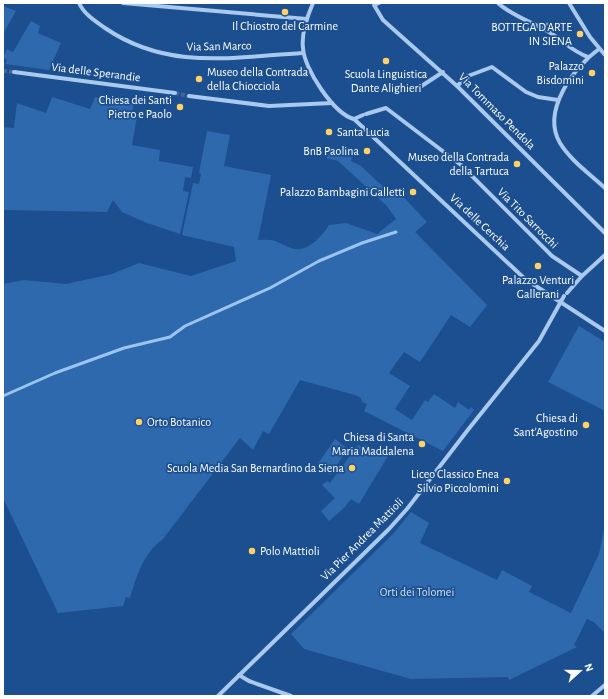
<svg xmlns="http://www.w3.org/2000/svg" width="608" height="699" viewBox="0 0 608 699" font-family="'Alegreya Sans',sans-serif">
<rect width="100%" height="100%" fill="#1b4f8f"/>
<!-- green -->
<g fill="#2e69ad">
<polygon points="3,6 16,11 3,34"/>
<polygon points="31,21 40,26 38,33 61,43 49,70 5,64 7,60 3,57 7,49 13,52"/>
<polygon points="52,97 90,109 95,97 134,103 131,116 137,117 132,145 160,150 159,161 193,167 191,178 185,177 183,191 189,192 180,234 147,223 122,212 113,200 107,212 3,210 3,127 14,128 17,103 46,113"/>
<path d="M207,131l23,4 -6,31 47,9 -13,65c20,-1 17,2 33,8 16,6 31,-12 38,-23l17,-2 31,11 19,-15 -10,-14 -48,-44 -12,-3 5,-6v-5l14,3v2l7,6 -1,3 10,5 18,17 15,10 3,-3 30,32 -12,10 72,73 -17,22 -19,-12 -31,47 -16,-10 -15,21 21,13 -15,23 17,11 13,-20 3,2 6,-8 21,14 3,-6 11,8 2,-3 3,3 -31,41 -79,-40 3,-7 -5,-2 -1,-4 -6,-3 -55,-15 -31,54 -6,-3 -10,19 -13,-12 -77,101c-20,15 -26,36 -33,59l-4,-1 -3,9 -65,7 -55,-115v-214l21,-4 42,4 46,-10 27,-11 52,13 45,-15 -2,-14 -52,-12 11,-52 6,1 2,-10 -2,-1z"/>
<polygon points="579,326 605,342 605,411 548,382"/>
<polygon points="335,439 348,449 330,475 317,465"/>
<polygon points="358,445 364,447 365,445 388,456 359,504 351,499 344,508 329,521 321,511 335,498 322,485 327,481 330,483"/>
<polygon points="411,512 429,523 420,543 497,580 502,570 532,586 529,592 571,613 599,554 605,524 605,633 594,622 587,619 574,645 577,647 509,680 508,677 411,679 304,649 291,634 393,534"/>
</g>
<g fill="none" stroke-linecap="round" stroke-linejoin="round">
<!-- stream -->
<polyline stroke="#9cc4f0" stroke-width="3" points="3,396 55,373 124,348 170,337 185,326 270,288 319,261 362,243 396,232"/>
<!-- minor-tunnel -->
<g stroke="#3d69a0" stroke-width="4" stroke-dasharray="4 2" stroke-linecap="butt">
<polyline points="3,71 14,72"/>
<polyline points="175,93 189,96"/>
</g>
<!-- minor -->
<g stroke="#a9c9ee" stroke-width="4">
<path d="M79,3c5,11 16,18 26,25 63,43 127,29 198,25"/>
<polyline points="123,3 307,19"/>
<path d="M313,3c-6,14 -12,30 -10,45 1,21 31,66 51,71l171,160 80,52"/>
<polyline points="379,3 374,5 383,20 457,86 605,233"/>
<path d="M498,3c14,13 34,19 51,29 13,8 24,20 39,25"/>
<polyline points="569,3 590,37 605,55"/>
<path d="M599,49c-25,18 -58,62 -39,94 11,18 30,31 45,45"/>
<polyline points="14,72 175,93"/>
<polyline points="457,86 468,76 492,67 526,92 538,97 558,100"/>
<polyline points="417,89 443,72"/>
<polyline points="189,96 269,106 332,103"/>
<polyline points="366,114 386,108 461,165 552,256 582,276"/>
<polyline points="354,119 363,115"/>
<polyline points="567,293 582,276 605,255"/>
<polyline points="239,675 249,681 291,696"/>
<polyline points="218,696 389,529 407,509 467,431 539,341 564,296"/>
<polyline points="592,696 605,685"/>
</g>
</g>
<!-- markers -->
<g fill="#ffd166" stroke="#1b4f8f" stroke-width="1.5">
<circle cx="285" cy="12" r="4"/>
<circle cx="580" cy="34" r="4"/>
<circle cx="386" cy="61" r="4"/>
<circle cx="592" cy="73" r="4"/>
<circle cx="199" cy="79" r="4"/>
<circle cx="180" cy="107" r="4"/>
<circle cx="329" cy="132" r="4"/>
<circle cx="367" cy="151" r="4"/>
<circle cx="517" cy="164" r="4"/>
<circle cx="413" cy="192" r="4"/>
<circle cx="538" cy="266" r="4"/>
<circle cx="139" cy="422" r="4"/>
<circle cx="586" cy="425" r="4"/>
<circle cx="422" cy="444" r="4"/>
<circle cx="352" cy="468" r="4"/>
<circle cx="507" cy="481" r="4"/>
<circle cx="252" cy="551" r="4"/>
</g>
<g text-anchor="middle" stroke-width="3.5" stroke-linejoin="round" paint-order="stroke">
<!-- poi labels -->
<g font-size="12" fill="#fff" stroke="#1b4f8f" text-anchor="end">
<text x="285" y="30" text-anchor="middle">Il Chiostro del Carmine</text>
<text x="572" y="31">BOTTEGA D'ARTE<tspan x="572" dy="14">IN SIENA</tspan></text>
<text x="584" y="70">Palazzo<tspan x="584" dy="14">Bisdomini</tspan></text>
<text x="207" y="76" text-anchor="start">Museo della Contrada<tspan x="207" dy="14">della Chiocciola</tspan></text>
<text x="386" y="78" text-anchor="middle">Scuola Linguistica<tspan x="386" dy="14">Dante Alighieri</tspan></text>
<text x="172" y="104">Chiesa dei Santi<tspan x="172" dy="14">Pietro e Paolo</tspan></text>
<text x="337" y="136" text-anchor="start">Santa Lucia</text>
<text x="359" y="155">BnB Paolina</text>
<text x="509" y="161">Museo della Contrada<tspan x="509" dy="14">della Tartuca</tspan></text>
<text x="405" y="196">Palazzo Bambagini Galletti</text>
<text x="538" y="284" text-anchor="middle">Palazzo Venturi<tspan x="538" dy="14">Gallerani</tspan></text>
<text x="578" y="422">Chiesa di<tspan x="578" dy="14">Sant'Agostino</tspan></text>
<text x="147" y="426" text-anchor="start">Orto Botanico</text>
<text x="414" y="441">Chiesa di Santa<tspan x="414" dy="14">Maria Maddalena</tspan></text>
<text x="344" y="472">Scuola Media San Bernardino da Siena</text>
<text x="499" y="478">Liceo Classico Enea<tspan x="499" dy="14">Silvio Piccolomini</tspan></text>
<text x="260" y="555" text-anchor="start">Polo Mattioli</text>
</g>
<!-- street labels -->
<g font-size="12" fill="#fff" stroke="#1b4f8f">
<text transform="translate(219 46) rotate(-1)" y="4">Via San Marco</text>
<text transform="translate(96 72) rotate(7)" y="4">Via delle Sperandie</text>
<text transform="translate(497 111) rotate(45)" y="4">Via Tommaso Pendola</text>
<text transform="translate(528 218) rotate(45)" y="4">Via Tito Sarrocchi</text>
<text transform="translate(480 222) rotate(43)" y="4">Via delle Cerchia</text>
<text transform="translate(362 539) rotate(-45)" y="4">Via Pier Andrea Mattioli</text>
</g>
<!-- park labels -->
<g font-size="12" fill="#cfe3fa" stroke="#1b4f8f">
<text x="417" y="596">Orti dei Tolomei</text>
</g>
</g>
<!-- border -->
<rect width="608" height="699" fill="none" stroke="#ffffff" stroke-width="8"/>
<!-- north arrow -->
<g transform="translate(580 671) rotate(69)" stroke="#1b4f8f" stroke-width="3" paint-order="stroke">
<path d="M0-3L7 15L0 10L-7 15Z" fill="#ffffff"/>
<text y="-6" font-size="11" font-weight="bold" text-anchor="middle" fill="#ffffff">N</text>
</g>
</svg>
